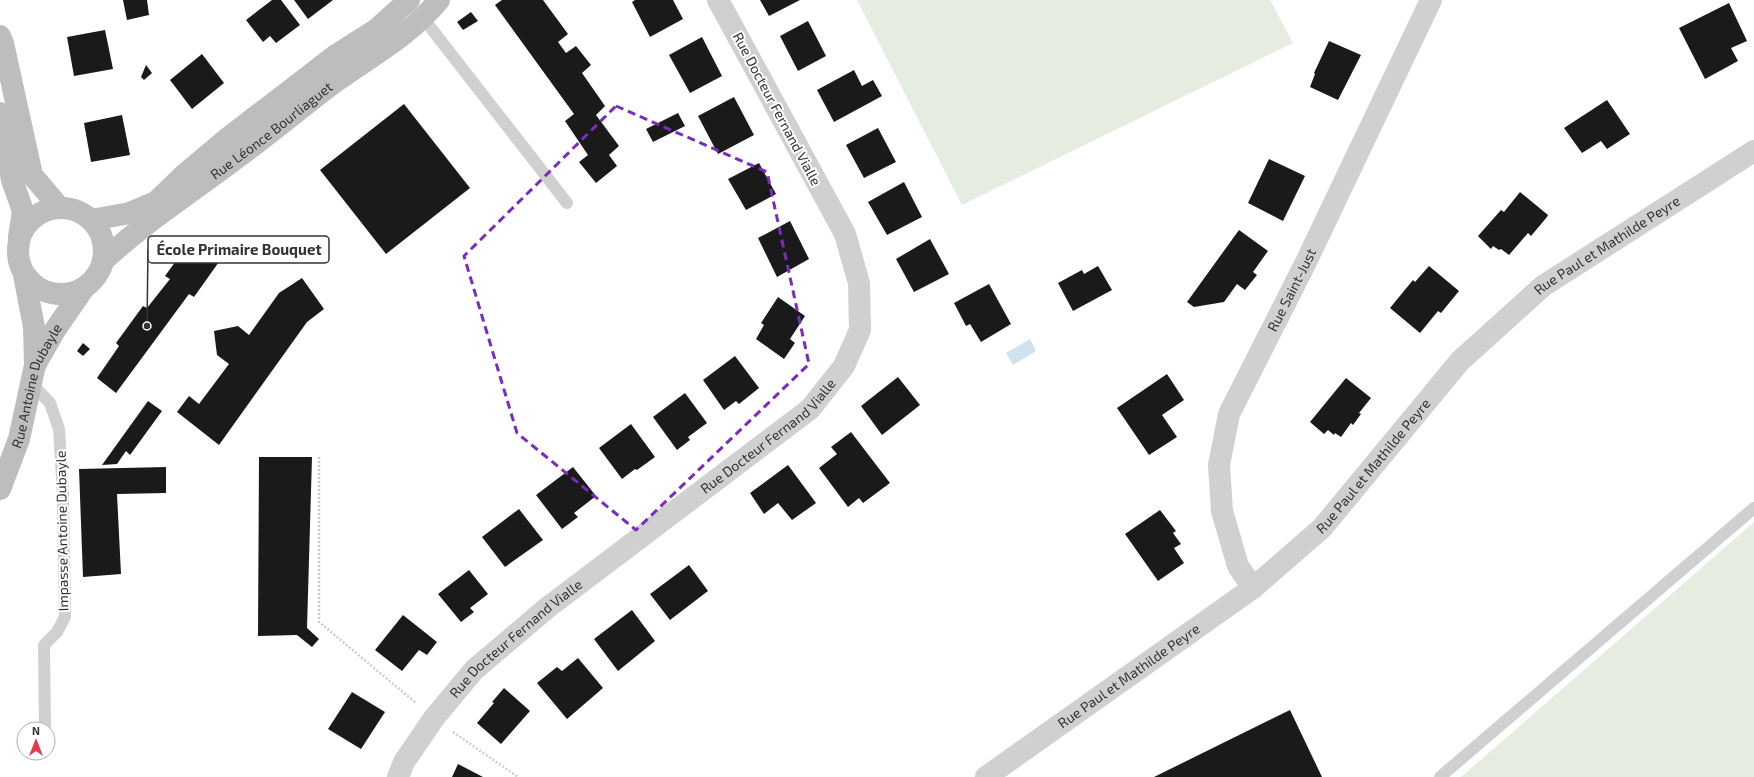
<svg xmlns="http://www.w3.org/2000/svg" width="1754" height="777" viewBox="0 0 1754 777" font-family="'Exo 2',sans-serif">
<rect width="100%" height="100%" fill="#fff"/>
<!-- green -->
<g fill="#e6ecdf">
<polygon points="857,0 1270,0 1293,43 962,205"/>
<polygon points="1754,522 1754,777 1461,777"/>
</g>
<!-- water -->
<polygon fill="#cfe2ee" points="1030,339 1036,351 1013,365 1006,353"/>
<!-- building -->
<g fill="#1a1a1a">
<polygon points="123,0 147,0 149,15 127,20"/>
<polygon points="272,0 281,0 300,25 276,43 270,36 263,42 246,20"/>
<polygon points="294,0 333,0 308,19"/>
<polygon points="502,0 543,0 568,34 558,42 566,53 576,46 591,65 582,73 605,106 596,115 619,146 609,155 617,166 596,183 579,162 588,155 565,121 574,114 495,5"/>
<polygon points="635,0 673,0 683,19 650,37 632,2"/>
<polygon points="760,0 800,0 769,16"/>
<polygon points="1729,3 1747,41 1731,48 1738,61 1705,79 1679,28"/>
<polygon points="471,12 478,21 463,30 457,22"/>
<polygon points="808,21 826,56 798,71 780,36"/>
<polygon points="105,30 113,69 74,76 67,37"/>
<polygon points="702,37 722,76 690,93 669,55"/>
<polygon points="1329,41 1361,55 1338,100 1310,87 1315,74 1314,73"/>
<polygon points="202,54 224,83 192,109 170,80"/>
<polygon points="146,65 152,73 144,80 141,77"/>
<polygon points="854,70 862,86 873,80 882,96 834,122 817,90"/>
<polygon points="734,97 754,135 718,154 698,116"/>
<polygon points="1607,100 1630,134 1607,149 1601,141 1582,153 1564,128"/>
<polygon points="404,104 470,188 386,254 320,170"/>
<polygon points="678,113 685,126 653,142 646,129"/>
<polygon points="122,115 130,155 91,162 84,123"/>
<polygon points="878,128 896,162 864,178 846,145"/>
<polygon points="1269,159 1305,176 1283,221 1248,203"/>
<polygon points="759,163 776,194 746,210 728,179"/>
<polygon points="904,182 922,217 887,235 868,202"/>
<polygon points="1520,192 1548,215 1547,217 1531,236 1528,233 1509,255 1501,249 1499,250 1493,246 1491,249 1478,236 1501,210 1504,212"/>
<polygon points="790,221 809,259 777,277 758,238"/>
<polygon points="1239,230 1268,251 1253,272 1257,275 1245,290 1237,284 1224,302 1194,307 1187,302"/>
<polygon points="192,239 221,259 194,297 189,294 116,393 97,378 119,346 116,343 143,306 147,308 170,279 165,276"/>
<polygon points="930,239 949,274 914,292 896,259"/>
<polygon points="1098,266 1112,290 1073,311 1058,283 1082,270 1084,274"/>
<polygon points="1429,266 1459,291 1441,313 1438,311 1420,333 1390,308 1413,280 1415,282"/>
<polygon points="302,278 324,309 307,322 219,445 177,412 189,396 199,404 229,364 217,355 214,331 238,326 249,335 279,293"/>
<polygon points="989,284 1011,324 981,342 970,324 966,326 954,303"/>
<polygon points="778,297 805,316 790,339 795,343 784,359 756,339 764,325 761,323"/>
<polygon points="83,343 90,349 83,356 77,351"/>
<polygon points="735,356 759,388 739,404 736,401 724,410 703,380"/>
<polygon points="1167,374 1184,400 1162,415 1177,437 1149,455 1117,408"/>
<polygon points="898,377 920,405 882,435 861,406"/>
<polygon points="1346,378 1371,398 1359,413 1361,414 1353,425 1351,423 1341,437 1335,433 1334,435 1328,430 1324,434 1310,422"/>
<polygon points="685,393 707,423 688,437 690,440 677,450 653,417"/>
<polygon points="148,401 162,411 130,455 126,451 117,464 102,465"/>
<polygon points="631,424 655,457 637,470 635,469 622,479 599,448"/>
<polygon points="851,432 890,483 863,503 859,498 848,507 819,468 837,454 831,447"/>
<polygon points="259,457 312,457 307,628 319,639 312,647 297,635 258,636"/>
<polygon points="788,465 816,503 792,520 778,503 764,514 750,493"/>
<polygon points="166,467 166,493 117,494 121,574 83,577 79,469"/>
<polygon points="573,467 596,496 574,513 578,517 562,529 536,495"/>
<polygon points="519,509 543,540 505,567 482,537"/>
<polygon points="1160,510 1176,531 1173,533 1181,544 1174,548 1184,563 1158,581 1125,534"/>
<polygon points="689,565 708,591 670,620 650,594"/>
<polygon points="469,570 488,594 470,608 474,612 461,622 438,594"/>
<polygon points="632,610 655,641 618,671 594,639"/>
<polygon points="403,615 437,642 427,655 419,650 402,671 375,650"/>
<polygon points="578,658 603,688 567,719 537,683 557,667 562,671"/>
<polygon points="504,688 530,711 501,744 477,723 494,703 492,702"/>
<polygon points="352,692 385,712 361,749 328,729"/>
<polygon points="1290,710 1322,777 1154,777"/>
<polygon points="458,764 483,777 452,777"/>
</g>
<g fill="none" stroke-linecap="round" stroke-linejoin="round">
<!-- path -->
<g stroke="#cdcdcd" stroke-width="2.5" stroke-dasharray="2 2" stroke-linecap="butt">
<polyline points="319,457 319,622 416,703"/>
<polyline points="453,732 518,777"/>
</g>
<!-- service -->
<g stroke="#d0d0d0" stroke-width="12">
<polyline points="420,14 567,203"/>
<polyline points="31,383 50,403 59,429 63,494 65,617 57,632 44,645 45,729"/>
<polyline points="1440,777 1754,508"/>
</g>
<!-- minor -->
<g stroke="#d0d0d0" stroke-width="22">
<path id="s1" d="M1253,588l-15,-22 -16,-55 -3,-46 10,-51 77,-152 125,-262"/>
<path id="s2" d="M398,777l6,-15 30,-44 40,-48 73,-62 263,-199 34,-43 16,-36 -1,-47 -14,-49 -127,-234"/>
<path id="s3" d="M986,777l267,-189 69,-60 138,-167 83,-75 211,-135"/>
</g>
<!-- secondary -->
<g stroke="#bdbdbd" stroke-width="22">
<polyline points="0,36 3,43 32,175 60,208"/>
<polyline points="0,113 12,180 23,211 19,237"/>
<circle cx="61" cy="251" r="43"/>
<polyline points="91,220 130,213 156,202 184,175 228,138 336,55 377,29 409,0"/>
<path id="s4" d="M103,261c43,-40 92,-71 139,-107 32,-23 62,-49 93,-72 36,-26 76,-47 104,-82"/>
<polyline points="24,275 34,327 35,365"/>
<path id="s5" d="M0,489l19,-50 16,-74 20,-35 29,-42"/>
</g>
</g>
<!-- marked area -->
<path fill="none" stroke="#7b2cbf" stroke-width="3" stroke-dasharray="8 5" stroke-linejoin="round" d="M616,106l151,66 42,192 -173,166 -119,-97 -53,-177z"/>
<g text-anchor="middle" stroke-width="4" stroke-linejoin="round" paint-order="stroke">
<!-- street labels -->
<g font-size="14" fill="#333" stroke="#fff">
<text transform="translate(777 109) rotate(62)" y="5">Rue Docteur Fernand Vialle</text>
<text dy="5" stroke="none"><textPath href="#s4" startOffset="213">Rue Léonce Bourliaguet</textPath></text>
<text dy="5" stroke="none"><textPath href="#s3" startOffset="823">Rue Paul et Mathilde Peyre</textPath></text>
<text dy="5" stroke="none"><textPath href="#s1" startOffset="321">Rue Saint-Just</textPath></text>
<text dy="5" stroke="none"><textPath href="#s5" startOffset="110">Rue Antoine Dubayle</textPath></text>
<text dy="5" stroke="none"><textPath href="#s2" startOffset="508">Rue Docteur Fernand Vialle</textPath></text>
<text dy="5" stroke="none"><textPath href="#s3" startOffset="499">Rue Paul et Mathilde Peyre</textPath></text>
<text transform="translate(62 531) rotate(-91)" y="5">Impasse Antoine Dubayle</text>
<text dy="5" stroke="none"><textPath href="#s2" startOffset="184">Rue Docteur Fernand Vialle</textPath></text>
<text dy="5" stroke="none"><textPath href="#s3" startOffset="175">Rue Paul et Mathilde Peyre</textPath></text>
</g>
</g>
<!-- callouts -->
<path fill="none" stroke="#333" stroke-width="1.5" d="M147 326L148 250"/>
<circle fill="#333" stroke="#fff" stroke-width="1.5" cx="147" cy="326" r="4"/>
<rect fill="#fff" stroke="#333" stroke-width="1.5" x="148" y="236" width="181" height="27" rx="4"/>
<g font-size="15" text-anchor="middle" font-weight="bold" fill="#333">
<text x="239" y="255">École Primaire Bouquet</text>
</g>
<!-- north arrow -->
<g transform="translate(36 741)"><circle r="19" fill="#ffffff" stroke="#adadad"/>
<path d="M0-3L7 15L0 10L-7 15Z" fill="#e63946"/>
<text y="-6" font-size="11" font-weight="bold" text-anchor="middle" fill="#333333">N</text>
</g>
</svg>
